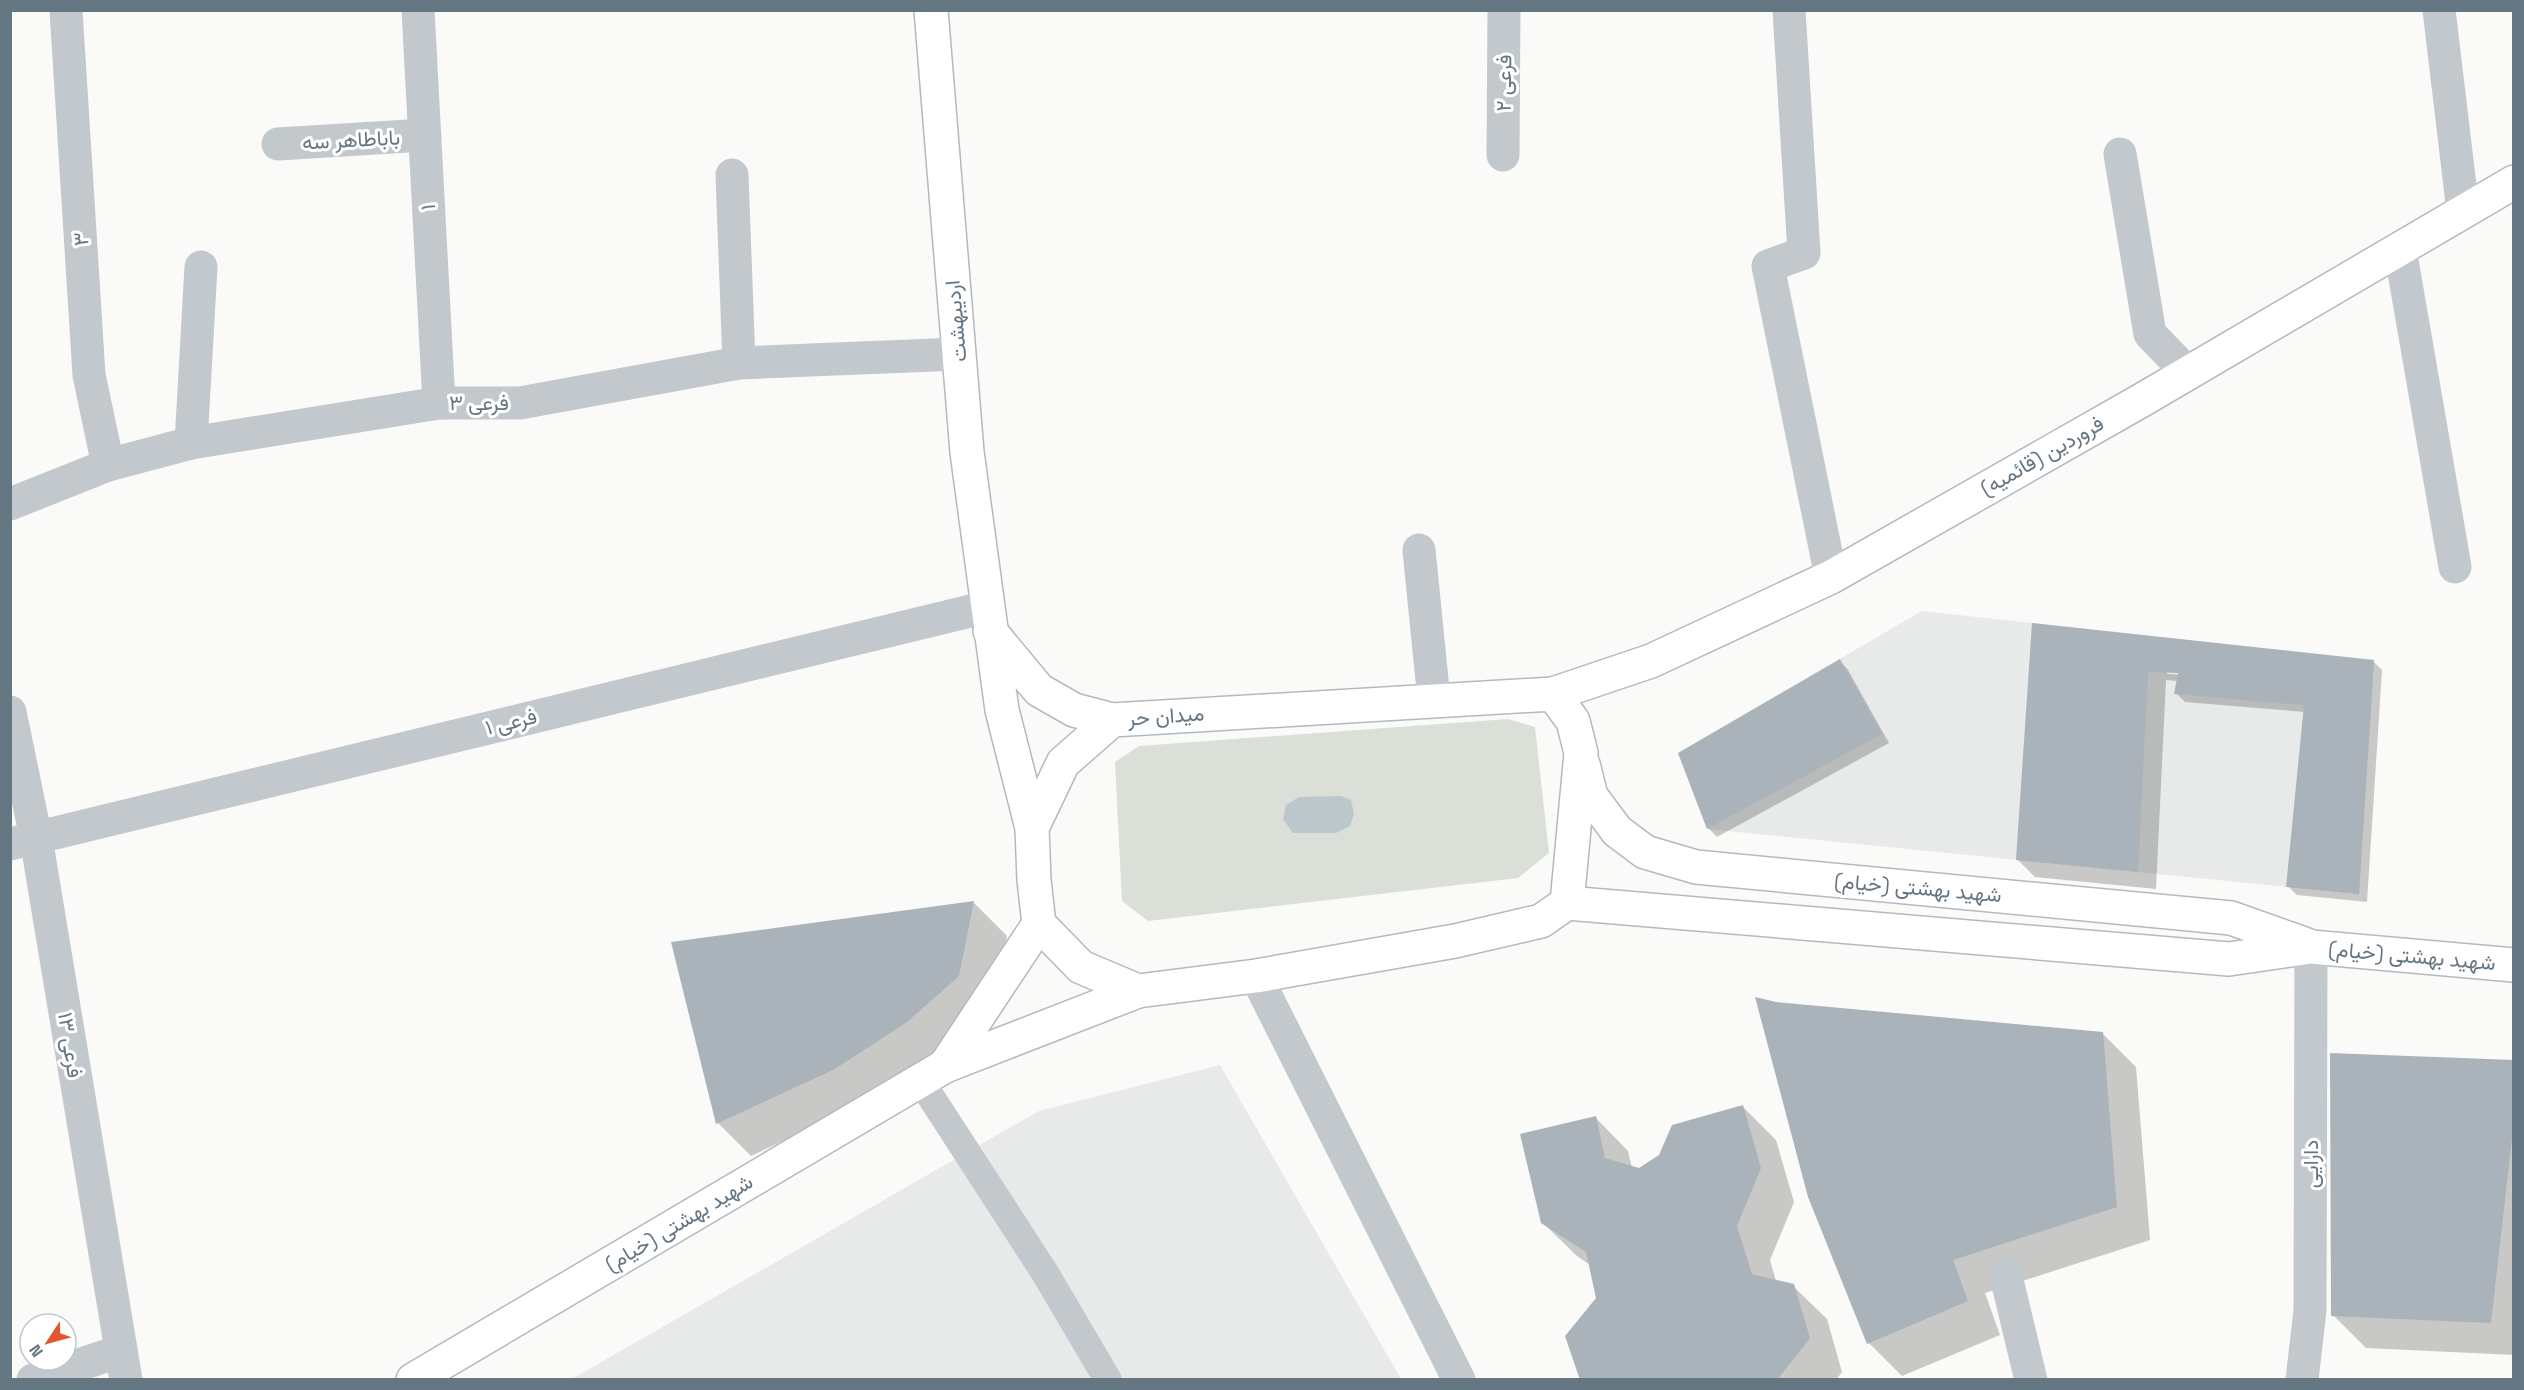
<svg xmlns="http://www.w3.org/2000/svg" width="2524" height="1390" viewBox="0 0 2524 1390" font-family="'Space Grotesk',Vazirmatn,sans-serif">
<rect width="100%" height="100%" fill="#fafaf8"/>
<!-- built -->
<g fill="#e8e9e9">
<polygon points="1922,611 2374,660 2359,894 1707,829 1678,753"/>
<polygon points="1220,1065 1401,1379 570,1380 1039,1111"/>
</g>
<!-- green -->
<polygon fill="#dadfd7" points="1508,719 1535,727 1549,853 1518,878 1148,921 1122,901 1115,762 1139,746"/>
<!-- water -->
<polygon fill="#bbc7cb" points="1341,796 1351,800 1354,814 1350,826 1336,833 1293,833 1283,819 1286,805 1299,797"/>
<!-- shadow -->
<g fill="#0003" fill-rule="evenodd">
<path d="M2034,625l339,36 9,9 -15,232 -70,-7 -9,-9 17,-174 -120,-10 -9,-9 2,-12 -12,-1 -10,209 -121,-12 -18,-18zM2167,671l19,1v3l-19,-1z"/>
<polygon points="1840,661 1848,670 1889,743 1717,837 1708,828 1680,753"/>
<polygon points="974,903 1007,936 992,1010 941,1055 868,1101 751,1156 718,1123 673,943"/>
<polygon points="1776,1003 2103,1034 2136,1067 2150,1240 1985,1293 2000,1335 1902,1376 1869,1343"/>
<polygon points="2514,1062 2514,1355 2366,1348 2333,1315"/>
<polygon points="1742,1106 1776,1140 1794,1202 1770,1260 1776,1281 1793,1286 1827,1319 1842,1372 1836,1380 1582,1380 1598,1299 1590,1265 1577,1256 1543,1223 1595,1117 1628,1151 1632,1168 1639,1170"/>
</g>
<!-- building -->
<g fill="#aab3b9">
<polygon points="2032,623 2374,660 2359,894 2286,887 2304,705 2174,694 2178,673 2148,672 2138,872 2016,860"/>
<polygon points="1840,659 1882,734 1707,829 1678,753"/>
<polygon points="974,901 959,976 907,1022 835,1069 716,1124 671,942"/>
<polygon points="1755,997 1776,1002 2103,1032 2117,1207 1953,1260 1968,1301 1867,1344 1808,1197"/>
<polygon points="2330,1053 2514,1060 2514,1121 2491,1323 2331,1316"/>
<polygon points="1743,1105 1761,1168 1737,1226 1752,1274 1794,1284 1810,1338 1777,1380 1580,1380 1565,1336 1596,1298 1586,1252 1541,1223 1520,1134 1596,1116 1605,1158 1639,1168 1659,1155 1672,1125"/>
</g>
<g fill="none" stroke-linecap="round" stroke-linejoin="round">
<!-- secondary casing -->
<g stroke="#b3babf" stroke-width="36">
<g id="secondary">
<polyline points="931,10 967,452 1002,710 1032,828"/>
<polyline points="990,631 1039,690 1074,710 1112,720"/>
<polygon points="1553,694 1573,721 1581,753 1567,903 1541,921 1455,941 1256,976 1138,991 1081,967 1039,924 1034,880 1032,828 1063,763 1112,720"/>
<polyline points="1553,694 1651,661 1831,577 2142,400 2514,182"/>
<polyline points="1583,764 1591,796 1617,831 1645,852 1696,867 2231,918 2307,945"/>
<polyline points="1567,903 2229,959 2311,947 2514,965"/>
<polyline points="945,1066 1039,924"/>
<polyline points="413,1380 945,1066 1138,991"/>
</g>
</g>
<!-- lane -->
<polyline stroke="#c3c8cc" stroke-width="28" points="920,1080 1045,1273 1108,1380"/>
<!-- street -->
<g stroke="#c3c8cc" stroke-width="33">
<polyline points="66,10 89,375 108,465"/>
<polyline points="418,10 439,403"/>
<polyline points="1789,10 1804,253 1768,266 1831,577"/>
<polyline points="2439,10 2463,211"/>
<polyline points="278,144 425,135"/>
<polyline points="2120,154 2150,334 2188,373"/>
<polyline points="1503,155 1504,10"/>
<polyline points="732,175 739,363"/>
<polyline points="2400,249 2455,567"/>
<polyline points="191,443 201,267"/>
<polyline points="10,504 108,465 191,443 439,403 520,403 739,363 958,354"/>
<polyline points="1419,550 1434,700"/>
<polyline points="10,712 36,838 126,1380"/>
<polyline points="10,844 987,607"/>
<polyline points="1256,976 1459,1380"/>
<polyline points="2005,1272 2031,1380"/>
<polyline points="33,1380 121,1351"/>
<polyline points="2302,1380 2310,1310 2311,947"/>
</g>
<!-- secondary -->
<use href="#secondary" stroke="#fff" stroke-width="33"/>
</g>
<g text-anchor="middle" stroke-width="6" stroke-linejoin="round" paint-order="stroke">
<!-- street labels -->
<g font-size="21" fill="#657683" stroke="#fff">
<text transform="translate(1504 83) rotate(-89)" y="7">فرعی ۲</text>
<text transform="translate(351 140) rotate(-3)" y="7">باباطاهر سه</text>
<text transform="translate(428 207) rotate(-93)" y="7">۱</text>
<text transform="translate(81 239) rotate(-94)" y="7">۳</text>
<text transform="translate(956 321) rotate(-95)" y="7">اردیبهشت</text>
<text x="479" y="410">فرعی ۳</text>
<text transform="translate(2042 456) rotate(-30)" y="7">فروردین (قائمیه)</text>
<text transform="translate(1166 716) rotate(-4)" y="7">میدان حر</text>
<text transform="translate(511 722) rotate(-14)" y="7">فرعی ۱</text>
<text transform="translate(1918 888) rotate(5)" y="7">شهید بهشتی (خیام)</text>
<text transform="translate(2412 956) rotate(5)" y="7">شهید بهشتی (خیام)</text>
<text transform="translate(70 1045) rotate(81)" y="7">فرعی ۱۳</text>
<text transform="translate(2311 1164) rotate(-90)" y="7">دارایی</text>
<text transform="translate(679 1223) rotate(-31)" y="7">شهید بهشتی (خیام)</text>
</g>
</g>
<!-- border -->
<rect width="2524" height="1390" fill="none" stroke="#657683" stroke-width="24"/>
<!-- north arrow -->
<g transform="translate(48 1342) rotate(234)"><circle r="28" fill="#ffffff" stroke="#c1c8cd" stroke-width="1.5"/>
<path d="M0-4.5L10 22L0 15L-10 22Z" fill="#e4572e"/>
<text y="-9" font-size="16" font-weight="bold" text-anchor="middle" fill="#657683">N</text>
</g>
</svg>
